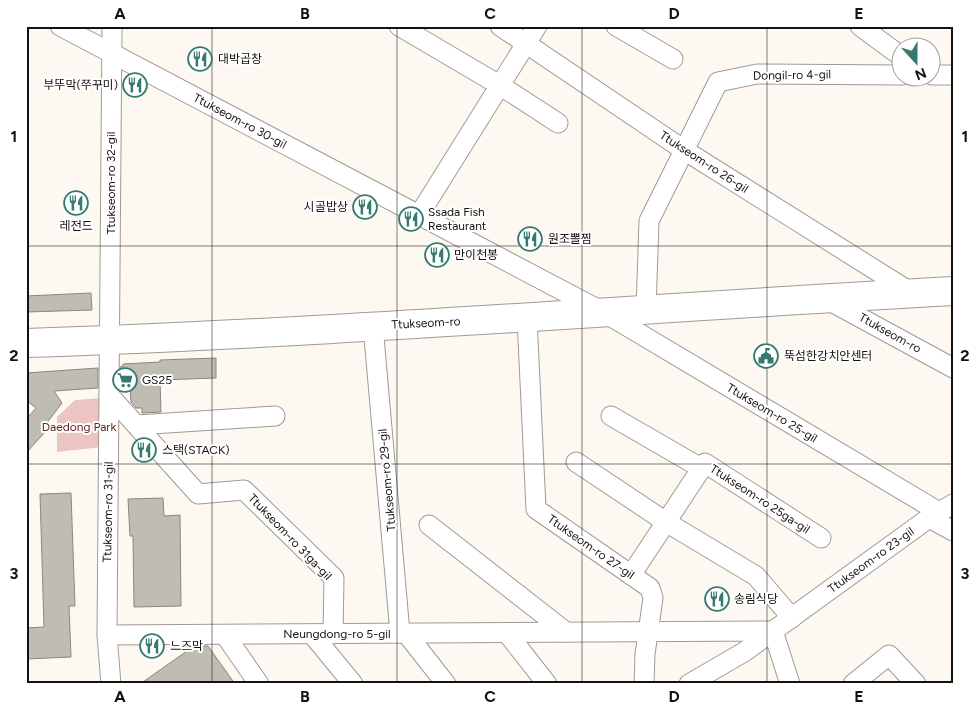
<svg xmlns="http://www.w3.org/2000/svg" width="979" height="710" viewBox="0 0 979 710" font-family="Figtree,'Noto Sans KR',sans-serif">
<rect width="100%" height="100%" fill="#fef8f2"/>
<!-- green -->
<polygon fill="#ecc4c1" points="103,398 102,447 57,452 57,417 75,400"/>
<!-- building -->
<g fill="#bfbcb3" stroke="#8a877f">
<polygon points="91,293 92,310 26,312 26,296"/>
<polygon points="216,358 216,378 160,380 161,412 142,413 142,408 136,408 131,402 130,383 120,384 120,367 123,366 123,364 160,362 160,360"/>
<polygon points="98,368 98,388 54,391 62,403 43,428 46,431 26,453 26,413 29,416 36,408 26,400 26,373"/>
<polygon points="71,493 75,606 69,606 71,657 26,659 26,628 44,627 40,494"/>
<polygon points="163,498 164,516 180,515 181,606 134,607 133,536 130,536 128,499"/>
<polygon points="194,646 208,646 235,684 140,684"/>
</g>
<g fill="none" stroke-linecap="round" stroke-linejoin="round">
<!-- street casing -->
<g stroke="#a19a94" stroke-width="21">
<g id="street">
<polyline points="60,26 605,313 939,512"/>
<polyline points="399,26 501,86 558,123"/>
<polyline points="500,26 684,150 912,293"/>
<polyline points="616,26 673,59"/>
<polyline points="860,26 902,57"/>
<polyline points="932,75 953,75"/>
<polyline points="419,215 537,26"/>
<polyline points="826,299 953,368"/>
<polyline points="646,311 649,221 718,82 757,74 902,75"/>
<polyline points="527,318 536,509 650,588 653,598 645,654 644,684"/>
<polyline points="373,326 400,633"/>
<polyline points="109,395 198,494 244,490 334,578 333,634"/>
<polyline points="611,416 701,468"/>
<polyline points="137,425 275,416"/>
<polyline points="576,462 666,522 756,576 792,618"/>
<polyline points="929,518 953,531"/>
<polyline points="429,525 566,632"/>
<polyline points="631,575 705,463 821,538"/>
<polyline points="406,633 446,684"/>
<polyline points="507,633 547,684"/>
<polyline points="312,634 353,684"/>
<polyline points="107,635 773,631 790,684"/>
<polyline points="225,635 259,684"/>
<polyline points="111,684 107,635 112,26"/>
<polyline points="689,684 744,652 929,518 953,504"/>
<polyline points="853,684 889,655 916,684"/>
</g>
</g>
<!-- secondary casing -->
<g stroke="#a19a94" stroke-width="30">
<path id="secondary" d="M26,343c309,-10 618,-35 927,-52"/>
</g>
<!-- street -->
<use href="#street" stroke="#fff" stroke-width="19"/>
<!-- secondary -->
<use href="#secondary" stroke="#fff" stroke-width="28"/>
</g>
<!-- grid -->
<path fill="none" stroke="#14120f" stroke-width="1" stroke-opacity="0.55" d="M212,26v658M397,26v658M582,26v658M767,26v658M26,246h927M26,464h927"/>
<!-- icons -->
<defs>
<g id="restaurant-ring" transform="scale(1.25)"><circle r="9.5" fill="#fff" stroke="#357a6f" stroke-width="1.5"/><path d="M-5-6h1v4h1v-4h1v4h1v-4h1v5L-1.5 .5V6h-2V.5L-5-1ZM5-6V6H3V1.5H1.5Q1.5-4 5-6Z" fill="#357a6f"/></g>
<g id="civic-ring" transform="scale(1.25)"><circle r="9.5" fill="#fff" stroke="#357a6f" stroke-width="1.5"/><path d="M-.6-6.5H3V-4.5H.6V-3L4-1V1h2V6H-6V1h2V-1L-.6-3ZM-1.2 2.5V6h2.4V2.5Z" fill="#357a6f"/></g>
<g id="supermarket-ring" transform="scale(1.25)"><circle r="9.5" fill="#fff" stroke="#357a6f" stroke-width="1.5"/><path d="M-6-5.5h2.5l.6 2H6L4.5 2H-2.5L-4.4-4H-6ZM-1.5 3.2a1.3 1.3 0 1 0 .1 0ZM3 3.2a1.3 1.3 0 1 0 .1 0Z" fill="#357a6f"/></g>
</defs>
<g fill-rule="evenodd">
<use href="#restaurant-ring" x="200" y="59"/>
<use href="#restaurant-ring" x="135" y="85"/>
<use href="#restaurant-ring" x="76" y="203"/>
<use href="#restaurant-ring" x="365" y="207"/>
<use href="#restaurant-ring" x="411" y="219"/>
<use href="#restaurant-ring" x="530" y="239"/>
<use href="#restaurant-ring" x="437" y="255"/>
<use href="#civic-ring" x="766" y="356"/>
<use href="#supermarket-ring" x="125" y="380"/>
<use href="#restaurant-ring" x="144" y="450"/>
<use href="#restaurant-ring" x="717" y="599"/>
<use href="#restaurant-ring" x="152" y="646"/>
</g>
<g text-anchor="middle" stroke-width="4" stroke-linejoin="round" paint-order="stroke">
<!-- poi labels -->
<g font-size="12" fill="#14120f" stroke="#fff" text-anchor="start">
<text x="218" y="63">대박곱창</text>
<text x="118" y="89" text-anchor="end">부뚜막(쭈꾸미)</text>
<text x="348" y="211" text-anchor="end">시골밥상</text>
<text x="428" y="216">Ssada Fish<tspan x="428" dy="14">Restaurant</tspan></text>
<text x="76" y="230" text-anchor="middle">레전드</text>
<text x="548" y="243">원조뽈찜</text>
<text x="454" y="259">만이천봉</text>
<text x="784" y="360">뚝섬한강치안센터</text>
<text x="142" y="384">GS25</text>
<text x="162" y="454">스택(STACK)</text>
<text x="734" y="603">송림식당</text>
<text x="170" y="650">느즈막</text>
</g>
<!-- street labels -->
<g font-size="12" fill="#14120f" stroke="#fff">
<text transform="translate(792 75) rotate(-1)" y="4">Dongil-ro 4-gil</text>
<text transform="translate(240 121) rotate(28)" y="4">Ttukseom-ro 30-gil</text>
<text transform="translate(704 162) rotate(33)" y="4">Ttukseom-ro 26-gil</text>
<text transform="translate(111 183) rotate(-90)" y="4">Ttukseom-ro 32-gil</text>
<text transform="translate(426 323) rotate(-3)" y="4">Ttukseom-ro</text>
<text transform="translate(890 333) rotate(29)" y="4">Ttukseom-ro</text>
<text transform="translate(772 413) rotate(31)" y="4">Ttukseom-ro 25-gil</text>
<text transform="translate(387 480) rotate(-95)" y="4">Ttukseom-ro 29-gil</text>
<text transform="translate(760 499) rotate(33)" y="4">Ttukseom-ro 25ga-gil</text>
<text transform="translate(108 512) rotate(-89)" y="4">Ttukseom-ro 31-gil</text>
<text transform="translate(290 537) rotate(46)" y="4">Ttukseom-ro 31ga-gil</text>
<text transform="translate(591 547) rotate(35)" y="4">Ttukseom-ro 27-gil</text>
<text transform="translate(871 560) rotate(-36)" y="4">Ttukseom-ro 23-gil</text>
<text x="337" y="638">Neungdong-ro 5-gil</text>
</g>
<!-- park labels -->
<g font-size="12" fill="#622324" stroke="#fff">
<text x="79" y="431">Daedong Park</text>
</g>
</g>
<!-- border -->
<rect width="979" height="710" fill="none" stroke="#ffffff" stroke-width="55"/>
<!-- north arrow -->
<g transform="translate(916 62) rotate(159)"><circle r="24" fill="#ffffff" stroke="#a1a09f"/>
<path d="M0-4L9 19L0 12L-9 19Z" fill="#357a6f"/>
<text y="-8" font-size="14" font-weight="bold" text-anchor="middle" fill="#14120f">N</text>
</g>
<rect x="28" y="28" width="924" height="654" fill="none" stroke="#14120f" stroke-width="2"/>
<g font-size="16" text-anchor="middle" font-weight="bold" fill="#14120f">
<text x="120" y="19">A</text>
<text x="305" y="19">B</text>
<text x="490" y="19">C</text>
<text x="674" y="19">D</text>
<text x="859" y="19">E</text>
<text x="14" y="142">1</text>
<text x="965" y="142">1</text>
<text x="14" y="361">2</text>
<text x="965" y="361">2</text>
<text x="14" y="579">3</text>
<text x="965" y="579">3</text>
<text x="120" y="702">A</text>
<text x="305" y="702">B</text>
<text x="490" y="702">C</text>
<text x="674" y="702">D</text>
<text x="859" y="702">E</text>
</g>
</svg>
